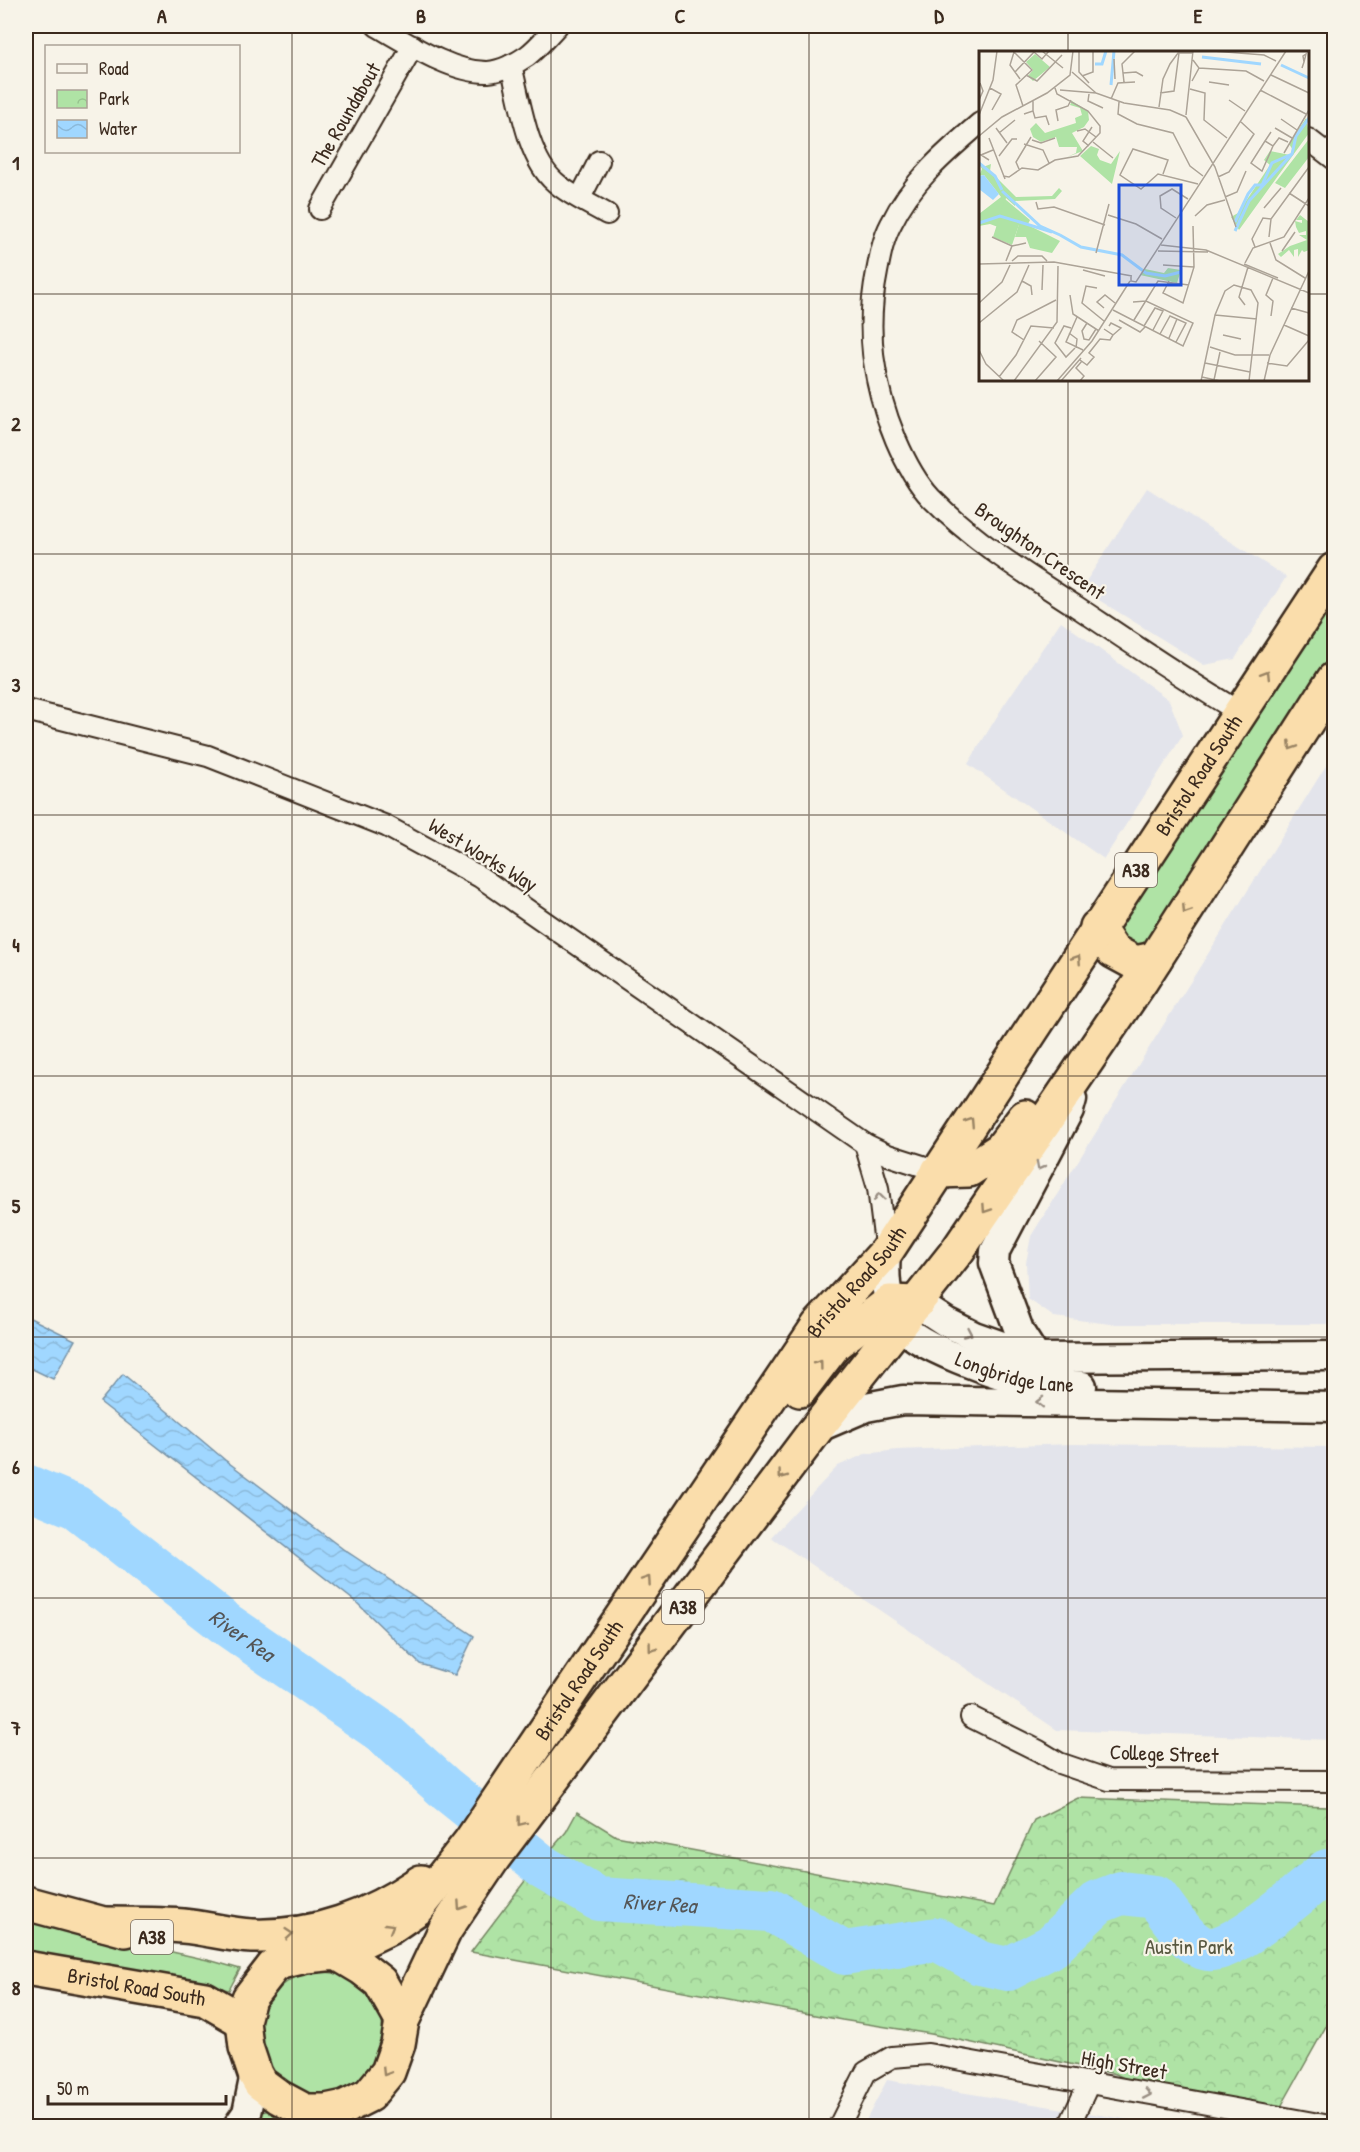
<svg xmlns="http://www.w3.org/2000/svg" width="1360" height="2152" viewBox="0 0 1360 2152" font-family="'Patrick Hand',sans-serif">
<defs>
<pattern id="park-crowns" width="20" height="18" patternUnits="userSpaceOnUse" patternTransform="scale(1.5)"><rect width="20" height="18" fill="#afe3a5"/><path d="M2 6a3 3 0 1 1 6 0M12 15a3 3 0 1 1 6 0" fill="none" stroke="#97c38e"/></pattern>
<pattern id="water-waves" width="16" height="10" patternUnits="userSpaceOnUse" patternTransform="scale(1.5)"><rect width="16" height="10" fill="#a0d7ff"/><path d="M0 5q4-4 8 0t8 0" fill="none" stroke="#8bb9da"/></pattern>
</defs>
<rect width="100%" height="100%" fill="#f7f3e8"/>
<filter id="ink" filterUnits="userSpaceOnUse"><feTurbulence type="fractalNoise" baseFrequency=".0167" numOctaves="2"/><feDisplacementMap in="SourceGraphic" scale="12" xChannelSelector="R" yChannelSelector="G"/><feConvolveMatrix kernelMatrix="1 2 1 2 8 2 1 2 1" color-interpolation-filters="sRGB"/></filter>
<g filter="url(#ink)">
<!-- built -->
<g fill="#e3e4eb">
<polygon points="1147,488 1286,577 1235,659 1204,665 1081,589"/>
<polygon points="1061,621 1169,700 1183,735 1104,859 968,764 1004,705"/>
<polygon points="1334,753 1334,1324 1110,1324 1054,1317 1028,1299 1026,1263 1031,1236"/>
<polygon points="1072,1444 1334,1447 1334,1740 1057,1730 771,1537 838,1466 865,1454 897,1450"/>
<polygon points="887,2080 1167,2126 863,2126"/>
</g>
<!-- grass -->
<g fill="#afe3a5" stroke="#758662" stroke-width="1.5">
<polygon points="1334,591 1334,661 1147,949 1134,950 1117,932"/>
<polygon points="26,1919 212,1961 240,1969 229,1990 26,1952"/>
<circle cx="321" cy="2034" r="62"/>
<polygon points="268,2110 302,2124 302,2126 252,2126 259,2114"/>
</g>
<!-- park -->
<polygon fill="url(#park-crowns)" stroke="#758662" stroke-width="1.5" points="1078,1798 1328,1807 1334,1813 1334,2012 1278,2112 1137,2085 1116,2074 931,2034 842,2020 471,1952 528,1877 566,1832 577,1812 616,1836 994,1906 1034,1820"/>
<!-- water -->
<g fill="url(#water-waves)" stroke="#7892a5" stroke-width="1.5">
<polygon points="26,1316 75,1340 53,1379 26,1366"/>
<polygon points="123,1374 225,1460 343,1549 474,1636 455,1675 420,1664 357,1603 100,1402"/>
</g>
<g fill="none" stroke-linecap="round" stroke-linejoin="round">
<!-- river -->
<path stroke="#a0d7ff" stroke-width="44" id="s1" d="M26,1486l50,21 150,117 158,109 62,56 97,78 55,32 173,11 73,43 93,-14 43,24 28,6 44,-23 46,-44 23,-9 35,4c12,15 32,49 52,52 26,4 97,-61 119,-78h7"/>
<!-- street casing -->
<g stroke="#3b2a1e" stroke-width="24">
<g id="street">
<path d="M377,26c30,17 75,47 111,46 13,-1 29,-9 39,-16 11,-8 21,-21 30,-30"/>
<path d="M511,65c9,35 16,93 44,117 14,13 35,22 52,32"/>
<path d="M980,123c-34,29 -69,59 -89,101 -8,15 -11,32 -14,48 -12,59 -4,113 19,168 9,21 20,42 35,58 43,44 95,76 146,109 54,36 108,73 164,106"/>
<polyline points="1308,139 1334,159"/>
<polyline points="580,198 599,161"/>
<polyline points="320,209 413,46"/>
<polyline points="26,710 208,756 386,826 480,877 865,1144 888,1155 938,1171"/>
<polyline points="865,1144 878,1188 886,1252"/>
<polyline points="971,1717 1039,1751 1059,1763 1109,1780 1334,1781"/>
<polyline points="839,2126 866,2072 892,2057 928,2054 1330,2126"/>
<polyline points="1069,2126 1089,2083"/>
</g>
</g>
<!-- secondary casing -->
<g stroke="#3b2a1e" stroke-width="33">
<g id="secondary">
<path id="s2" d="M886,1252c-2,24 -1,50 13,71 15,23 101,53 128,58 18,3 37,3 55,5"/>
<polyline points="917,1303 946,1322 974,1336 1036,1358 1334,1356"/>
<polyline points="1036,1358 1020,1333 994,1263 995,1251 1069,1110 1072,1099"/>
<polyline points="817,1428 866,1407 903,1400 1334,1407"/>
<polyline points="238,2126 247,2113 255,2074"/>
</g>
</g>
<!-- highway casing -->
<g stroke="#3b2a1e" stroke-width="38">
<g id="highway">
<polyline points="1097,927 1113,951 1135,963 1155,959"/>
<polyline points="938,1171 969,1170 1001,1149 1025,1117"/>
<polyline points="800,1390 835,1344 890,1302 917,1303"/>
<polyline points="26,1903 126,1930"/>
<path d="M105,1924c26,0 53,0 78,2 23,2 46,9 69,10 64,2 117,-19 169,-54"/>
<path id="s3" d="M337,1953l52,-25 29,-20 52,-66 348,-516 68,-74 448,-682"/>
<path id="s4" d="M26,1968l179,31 38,22"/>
<polyline points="402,2021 380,1982 362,1968 337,1953 306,1956 281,1962 273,1967 249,1998 243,2021 246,2047 255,2074 260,2083 279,2097 305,2111 326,2111 345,2107 369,2095 388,2072 398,2044 402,2021 445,1930 494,1857 817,1428 958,1250 1141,981 1334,679"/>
</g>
</g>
<!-- street -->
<use href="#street" stroke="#f7f3e8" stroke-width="20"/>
<!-- secondary -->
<use href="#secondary" stroke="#f7f3e8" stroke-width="28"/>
<!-- highway -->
<use href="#highway" stroke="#faddab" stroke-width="33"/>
</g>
<!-- one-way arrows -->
<defs><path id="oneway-chevron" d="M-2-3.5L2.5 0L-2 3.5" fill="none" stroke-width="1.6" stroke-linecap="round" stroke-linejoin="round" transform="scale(1.5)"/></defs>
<g stroke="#9a8464">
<use href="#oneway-chevron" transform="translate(1266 674) rotate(-58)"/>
<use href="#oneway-chevron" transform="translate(1292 746) rotate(123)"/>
<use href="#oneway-chevron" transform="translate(1186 910) rotate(123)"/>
<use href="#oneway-chevron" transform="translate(1077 959) rotate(-57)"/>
<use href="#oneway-chevron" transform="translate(970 1122) rotate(-57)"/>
<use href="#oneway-chevron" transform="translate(986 1209) rotate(124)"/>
<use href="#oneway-chevron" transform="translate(819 1364) rotate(-53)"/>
<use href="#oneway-chevron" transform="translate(782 1475) rotate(127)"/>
<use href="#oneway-chevron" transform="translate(647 1580) rotate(-56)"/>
<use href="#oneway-chevron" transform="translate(652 1648) rotate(127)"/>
<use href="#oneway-chevron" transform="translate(521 1822) rotate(128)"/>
<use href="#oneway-chevron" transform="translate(461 1906) rotate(124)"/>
<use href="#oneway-chevron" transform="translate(390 1927) rotate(-31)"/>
<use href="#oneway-chevron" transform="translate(289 1934) rotate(-5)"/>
<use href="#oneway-chevron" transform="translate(386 2072) rotate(122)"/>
</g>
<g stroke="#998e83">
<use href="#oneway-chevron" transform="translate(1040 1166) rotate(118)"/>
<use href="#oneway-chevron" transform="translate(879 1197) rotate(-97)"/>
<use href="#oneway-chevron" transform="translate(968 1333) rotate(25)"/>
<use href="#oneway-chevron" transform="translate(1040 1402) rotate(-179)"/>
<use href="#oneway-chevron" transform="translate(1147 2094) rotate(11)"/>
</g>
</g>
<!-- grid -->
<path fill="none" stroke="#3b2a1e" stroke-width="1.5" stroke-opacity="0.55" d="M292,26v2100M551,26v2100M809,26v2100M1068,26v26M26,294h954M1308,294h26M1068,380v1746M26,554h1308M26,815h1308M26,1076h1308M26,1337h1308M26,1598h1308M26,1858h1308"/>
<g text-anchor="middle" stroke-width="4.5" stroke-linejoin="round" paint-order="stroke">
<!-- shield labels -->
<g fill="#f7f3e8" stroke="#73665b" stroke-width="1.5">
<rect x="1115" y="853" width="42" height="34" rx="4.5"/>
<rect x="662" y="1590" width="42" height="34" rx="4.5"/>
<rect x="131" y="1920" width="42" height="34" rx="4.5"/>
</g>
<g font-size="20" font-weight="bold" fill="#3b2a1e">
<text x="1136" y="877">A38</text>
<text x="683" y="1614">A38</text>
<text x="152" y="1944">A38</text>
</g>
<!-- street labels -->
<g font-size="21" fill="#3b2a1e" stroke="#f7f3e8">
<text transform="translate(346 115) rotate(-60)" y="7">The Roundabout</text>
<text transform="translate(1040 551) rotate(35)" y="7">Broughton Crescent</text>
<text dy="7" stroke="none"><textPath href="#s3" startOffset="1470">Bristol Road South</textPath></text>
<text transform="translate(483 855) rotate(31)" y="7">West Works Way</text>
<text dy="7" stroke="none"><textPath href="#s3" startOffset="858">Bristol Road South</textPath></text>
<text dy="7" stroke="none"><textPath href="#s2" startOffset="202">Longbridge Lane</textPath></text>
<text dy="7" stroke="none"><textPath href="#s3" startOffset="372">Bristol Road South</textPath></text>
<text transform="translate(1164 1754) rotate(2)" y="7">College Street</text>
<text dy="7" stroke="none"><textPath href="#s4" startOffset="112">Bristol Road South</textPath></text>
<text transform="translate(1124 2065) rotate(10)" y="7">High Street</text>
</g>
<!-- park labels -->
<g font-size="21" fill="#585840" stroke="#f7f3e8">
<text x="1189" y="1954">Austin Park</text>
</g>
<!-- water labels -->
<g font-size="22" font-style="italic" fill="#545556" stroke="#f7f3e8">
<text dy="8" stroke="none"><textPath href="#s1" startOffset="264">River Rea</textPath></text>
<text dy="8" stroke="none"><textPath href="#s1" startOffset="770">River Rea</textPath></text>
</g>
</g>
<!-- overview -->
<g transform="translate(979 51)">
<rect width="330" height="330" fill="#f7f3e8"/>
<path d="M321,164l9,7v28l-5,2 -5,-5 3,3 -4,7v-8l-4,1v7l-5,-7 -8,7 -3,-3 12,-8 17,-6 -8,-5h7v-4l-7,2 -3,-6 -1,-6 7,2v-3h-6z" fill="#afe3a5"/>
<path d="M0,112l4,4 8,-3 -1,7 26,26 36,-1 7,-8 3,3 -7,8 -40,2v5l-9,-8 -8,29 -8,-3 -11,2v-12l22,-17 -17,-22 -5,1 3,-7z" fill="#afe3a5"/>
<path d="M56,3l15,13 -17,14 -5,-5 5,-6 -7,-8zM93,50l16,10 1,9 -5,7 -12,6 11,18 -16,6 9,-4 1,-6h-18l-3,-10 -15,5 -8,-5 -3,-8 6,-6 9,10 31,-10 -1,-5 7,-3 -2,-7 -10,-3zM327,67l3,15 -70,97 -8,-13 7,-4 32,-48 -6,-5 6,-9 20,4 3,-5 -4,-6zM112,95l8,3 -2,6 3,5 11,4 9,-13 -8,33 -32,-28zM41,170l40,20 -8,12 -22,-5 -4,-11h-11zM189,217l13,2 -4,13 -37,-8 5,-6 19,4z" fill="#afe3a5"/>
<path d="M330,88v18l-24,31 -10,-5zM26,148l25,21 -2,4 -8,-2 -8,23 -19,-8z" fill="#afe3a5"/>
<path d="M5,124l15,19 -6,6 -14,-11v-13z" fill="#a0d7ff"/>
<path fill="none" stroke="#a0d7ff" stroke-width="3" d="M223,6l59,7M116,13h7l4,-13M302,14l28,13M132,34l3,-34M0,112l16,13 7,14M23,140l38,35 20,9M256,171l13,-28 7,-9h7l10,-22 20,-9M0,172l21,-7 52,16M256,180l14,-30 43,-47 4,-18 13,-18M81,184l21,12 41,8 24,18 19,3 16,-4"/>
<path fill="none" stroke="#aca397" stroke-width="1.5" d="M63,0l21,17M100,0v21l10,11M234,0l51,4 12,6M35,1l18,18 -16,15 7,21M35,1l-4,13 10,14M55,1l8,7 7,-8M135,8l1,20M220,17l47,3 18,10M323,17l2,-6 2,-8 -3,2 1,6M36,21l20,-21M93,21l24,21M144,22l13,-1 7,4M47,24l11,6 25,-26M292,24l38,18M103,25l11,-4v-21M213,30l7,-13 -6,-8M145,31l-2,-18 13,-13M230,31l20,3M11,37l11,6 -9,16M211,38l15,4 -1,27 23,18M81,39l36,3 28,10 46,7 16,7M281,39l46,24M181,42l14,-2 5,-38M110,43l-1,7 15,7M132,48l7,-16 17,-1M0,49l4,-9 -3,-8M250,49l16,11M140,51l-1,12 19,10 36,9 17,33 13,10M180,56l4,-28 7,-15 8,-11h15M54,60l2,7 11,-2 3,9M45,63l9,-3v-10M0,64l14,-35 4,-29M207,64l7,-64M207,66l29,50 21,60M302,68l16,11M79,70l-2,-11 12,-4 3,-6M17,77l11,15M296,77l17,10M98,80l8,-2 11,8M292,81l-6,9 8,5 6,-8 9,4M20,82l16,-13M0,85l23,-19 45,-24 23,-18 3,-24M10,87l16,41M53,89l9,3 14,-5M286,90l-14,22 11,8 11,-25M114,91l20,16M45,93l19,6 6,13M110,95l-6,-5 9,-14M305,102l25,-43M20,105l13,-17h5M10,109l-8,-5 12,-5M40,118l-3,-7 15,-25M184,123l5,-14 -35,-11 -13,26 21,14 17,-15 40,10M24,125l6,1 13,-9 16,2 17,-10 23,-4 22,-23v-7l-12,-15 -31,-17 -2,-6M239,126l11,-5 25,-38 -13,-12M310,142l20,13M246,146l12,-5 9,-21M57,151l2,7 16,-2 51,18M285,157l17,-20M129,164l28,9 26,15M216,165l12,-11 18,-5M197,167l-15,-10 -1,-12 12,-7 16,10M13,186l20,9M290,186l2,-18 38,-52M291,192l6,17 29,18M182,194l45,5 103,43M276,196l-3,-8 11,-21 8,1M179,200l50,1M303,200l13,-19M117,202l13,-49M27,210l6,-15 14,-3M33,210l6,-5h24l5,5M266,212l8,-15 31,-11 25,-39M0,213l75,-2 78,14M265,213l34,14M184,214l31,2M104,219l22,6M152,225v5l5,1 150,-231M43,230l9,5 1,9M190,230l-6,12 20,10 11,-36 -1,-41M118,237l-11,-2 -4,17 22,18M63,239l1,-25M91,244l3,19 26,17M0,252l23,-21 8,-17M266,254l-6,-8 9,-30M125,257l-7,-6 8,-7 10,8M312,257l18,5M134,259l70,36 10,-23 -47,-22 -13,1M236,264l42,4M292,265l2,-15 -7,-6 7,-17M98,266l-11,25 17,8M140,269l21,12 5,-5M155,269l24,-39 31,4M0,272l38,-31 12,-27M108,272l-5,8 2,8 5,1 7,-11M305,274l25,11M130,275l2,-3 10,5 -8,7M165,275l11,-18 8,3 -10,19M92,277l-7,-2 -9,17 11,14 9,-9M90,282l8,6 -1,9M181,283l10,-18 16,7 -10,19M244,284l18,4M190,287l8,-19M45,289l-12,-8 5,-12 39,-20M231,296l25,8h34M0,299l7,14 18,17M101,309l7,5 7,-8 -5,-4 11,-14 10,1 3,-5 -9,-6M226,312l45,9M288,312l20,3 22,-26M20,326l17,-22 15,-29 23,2M223,326l18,4M235,329l6,-28M35,330l43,-59 1,-56M56,330l21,-24 -17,-16M78,330l35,-40 38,-60M82,330l20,-23M101,330l4,-5 -8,-8 6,-7M222,330l14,-66 10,-24 9,-6 17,5 7,13 -9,78M285,330l6,-26 39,-84"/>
<path fill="#1d4ed8" fill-opacity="0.15" stroke="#1d4ed8" stroke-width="3" d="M140,134h62v100h-62z"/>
<rect width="330" height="330" fill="none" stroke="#3b2a1e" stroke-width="3"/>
</g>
<!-- margin -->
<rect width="1360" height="2152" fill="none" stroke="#f7f3e8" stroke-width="66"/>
<!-- legend -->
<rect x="45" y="45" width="195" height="108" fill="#f7f3e8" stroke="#aca397" stroke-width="1.5"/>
<rect x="57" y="64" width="30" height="9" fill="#f7f3e8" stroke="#aca397" stroke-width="1.5"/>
<text x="99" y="75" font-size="18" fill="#3b2a1e">Road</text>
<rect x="57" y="90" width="30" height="18" fill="url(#park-crowns)" stroke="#aca397" stroke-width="1.5"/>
<text x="99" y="105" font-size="18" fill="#3b2a1e">Park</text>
<rect x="57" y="120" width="30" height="18" fill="url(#water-waves)" stroke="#aca397" stroke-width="1.5"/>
<text x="99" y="135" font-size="18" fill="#3b2a1e">Water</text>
<!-- scale -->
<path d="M48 2095v9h178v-9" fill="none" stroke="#3b2a1e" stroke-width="3"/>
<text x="57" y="2095" font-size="18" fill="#3b2a1e" stroke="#f7f3e8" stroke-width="4.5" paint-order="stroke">50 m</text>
<rect x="33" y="33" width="1294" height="2086" fill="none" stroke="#3b2a1e" stroke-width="2"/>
<g font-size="20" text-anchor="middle" font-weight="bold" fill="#3b2a1e">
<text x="162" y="23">A</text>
<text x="421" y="23">B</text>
<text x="680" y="23">C</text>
<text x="939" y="23">D</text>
<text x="1198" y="23">E</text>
<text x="16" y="170">1</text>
<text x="16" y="431">2</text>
<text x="16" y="692">3</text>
<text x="16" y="952">4</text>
<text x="16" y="1213">5</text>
<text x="16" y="1474">6</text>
<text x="16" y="1735">7</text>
<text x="16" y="1995">8</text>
</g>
</svg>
